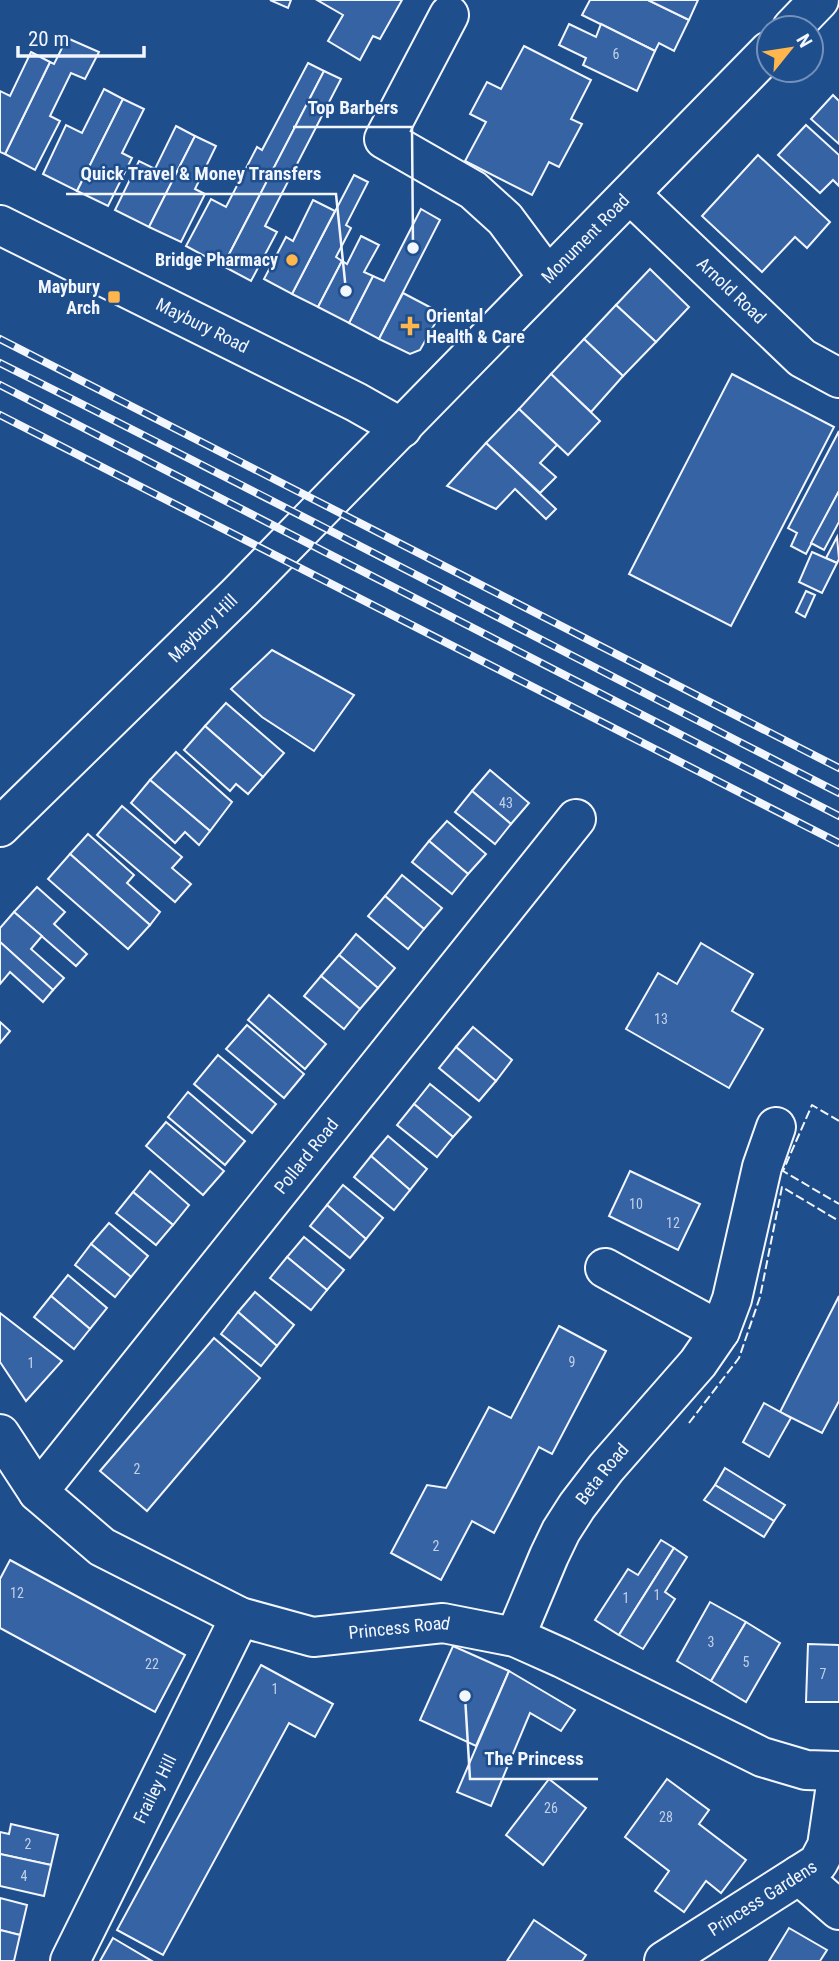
<svg xmlns="http://www.w3.org/2000/svg" width="839" height="1961" viewBox="0 0 839 1961" font-family="'Roboto Condensed',sans-serif">
<rect width="100%" height="100%" fill="#1f4e8c"/>
<!-- building -->
<g fill="#3563a3" stroke="#f2f6ff" stroke-width="2">
<polygon points="270,0 291,0 288,8"/>
<polygon points="317,0 402,0 380,39 373,36 360,60 328,41 343,15"/>
<polygon points="590,0 648,0 689,20 674,51 659,43 655,51 582,15"/>
<polygon points="648,0 698,0 689,20"/>
<polygon points="569,24 596,37 601,24 655,51 637,91 583,65 586,58 559,45"/>
<polygon points="67,38 99,52 85,79 71,73 50,116 60,121 35,170 5,154 50,62 54,64"/>
<polygon points="524,46 591,80 571,119 582,124 559,167 549,162 532,195 465,161 486,122 470,114 487,82 501,89"/>
<polygon points="31,52 50,62 5,154 0,152 0,91 10,96"/>
<polygon points="308,63 324,71 223,266 186,246 211,199 226,207 257,147 262,150"/>
<polygon points="324,71 341,79 265,226 277,232 251,281 223,266"/>
<polygon points="104,89 123,99 77,191 43,174 66,125 82,133"/>
<polygon points="833,95 839,101 839,144 811,119"/>
<polygon points="123,99 144,109 122,153 132,158 108,206 77,191"/>
<polygon points="806,125 839,155 839,186 833,180 820,193 778,155"/>
<polygon points="176,126 195,136 149,227 115,210 139,161 155,169"/>
<polygon points="195,136 216,146 195,189 205,194 181,242 149,227"/>
<polygon points="758,155 830,222 807,248 795,237 762,272 702,216"/>
<polygon points="354,175 368,182 346,225 351,228 336,257 342,261 318,307 292,294"/>
<polygon points="313,200 335,211 292,294 264,279 286,237 293,241"/>
<polygon points="421,209 440,220 379,339 349,323 373,276 384,281"/>
<polygon points="361,236 379,245 364,272 373,276 349,323 318,307 342,261 347,264"/>
<polygon points="650,269 689,307 656,342 616,305"/>
<polygon points="403,293 441,313 420,350 410,354 379,339"/>
<polygon points="616,305 656,342 623,376 584,339"/>
<polygon points="584,339 623,376 591,412 551,374"/>
<polygon points="551,374 600,421 568,455 519,409"/>
<polygon points="732,374 834,427 731,626 629,574"/>
<polygon points="519,409 557,445 540,463 556,477 540,493 486,443"/>
<polygon points="839,431 839,491 806,554 791,546 797,533 788,528"/>
<polygon points="486,443 556,509 546,519 515,489 496,509 447,486"/>
<polygon points="839,491 839,522 824,550 811,543"/>
<polygon points="837,537 839,559 837,563 826,558"/>
<polygon points="812,552 837,563 822,593 799,582"/>
<polygon points="806,591 815,595 805,617 796,612"/>
<polygon points="272,650 354,695 314,751 262,717 231,689"/>
<polygon points="226,703 284,753 263,777 205,726"/>
<polygon points="205,726 263,777 248,794 236,784 230,791 184,750"/>
<polygon points="176,752 232,802 210,831 150,780"/>
<polygon points="490,770 529,803 511,824 472,791"/>
<polygon points="150,780 210,831 199,845 185,832 175,843 131,803"/>
<polygon points="472,791 511,824 495,844 455,812"/>
<polygon points="122,806 182,857 172,868 191,884 175,902 97,835"/>
<polygon points="447,821 486,854 468,874 429,841"/>
<polygon points="88,834 134,875 127,883 160,912 150,925 70,854"/>
<polygon points="429,841 468,874 452,894 412,862"/>
<polygon points="70,854 150,925 128,949 48,879"/>
<polygon points="402,875 442,908 424,929 385,896"/>
<polygon points="37,887 65,912 54,924 87,954 76,966 14,912"/>
<polygon points="385,896 424,929 408,949 368,916"/>
<polygon points="14,912 42,936 31,949 64,978 53,990 0,942 0,928"/>
<polygon points="356,934 395,968 378,988 339,955"/>
<polygon points="0,942 53,990 43,1002 10,972 0,984"/>
<polygon points="701,943 753,974 732,1011 763,1029 729,1088 626,1029 658,973 677,984"/>
<polygon points="339,955 378,988 360,1009 321,976"/>
<polygon points="321,976 360,1009 344,1029 304,996"/>
<polygon points="269,995 326,1044 305,1069 248,1020"/>
<polygon points="0,1022 10,1031 0,1043"/>
<polygon points="247,1025 304,1074 284,1098 226,1049"/>
<polygon points="473,1027 512,1060 496,1081 456,1047"/>
<polygon points="456,1047 496,1081 479,1101 439,1068"/>
<polygon points="218,1055 276,1104 252,1133 194,1084"/>
<polygon points="430,1084 471,1117 453,1137 414,1104"/>
<polygon points="188,1092 245,1141 225,1165 168,1117"/>
<polygon points="414,1104 453,1137 437,1157 397,1125"/>
<polygon points="166,1122 224,1171 203,1195 146,1146"/>
<polygon points="388,1136 427,1169 410,1190 371,1156"/>
<polygon points="371,1156 410,1190 394,1210 354,1177"/>
<polygon points="150,1171 189,1205 173,1225 133,1192"/>
<polygon points="630,1171 700,1204 678,1250 609,1216"/>
<polygon points="343,1185 383,1218 366,1239 327,1205"/>
<polygon points="133,1192 173,1225 156,1245 116,1213"/>
<polygon points="327,1205 366,1239 350,1258 310,1226"/>
<polygon points="109,1223 148,1256 131,1277 91,1244"/>
<polygon points="304,1237 344,1270 327,1290 287,1257"/>
<polygon points="91,1244 131,1277 115,1297 75,1265"/>
<polygon points="287,1257 327,1290 311,1310 270,1278"/>
<polygon points="68,1275 107,1308 90,1329 51,1296"/>
<polygon points="255,1292 294,1325 277,1346 238,1312"/>
<polygon points="51,1296 90,1329 74,1349 34,1317"/>
<polygon points="839,1296 839,1401 822,1433 780,1412"/>
<polygon points="238,1312 277,1346 261,1366 221,1334"/>
<polygon points="0,1313 62,1361 26,1401 0,1362"/>
<polygon points="559,1326 606,1351 552,1454 539,1447 494,1533 472,1521 441,1580 391,1553 427,1485 446,1488 489,1407 511,1418"/>
<polygon points="214,1338 260,1378 147,1511 100,1471"/>
<polygon points="764,1403 791,1418 769,1457 743,1442"/>
<polygon points="725,1468 785,1505 774,1521 715,1485"/>
<polygon points="715,1485 774,1521 764,1537 704,1500"/>
<polygon points="661,1540 674,1548 619,1635 595,1620 628,1569 638,1575"/>
<polygon points="674,1548 687,1557 665,1592 675,1599 643,1649 619,1635"/>
<polygon points="10,1560 185,1655 155,1712 0,1628 0,1579"/>
<polygon points="710,1602 746,1622 711,1681 677,1661"/>
<polygon points="746,1622 780,1643 746,1702 711,1681"/>
<polygon points="808,1644 839,1645 839,1702 806,1702"/>
<polygon points="453,1646 509,1671 476,1746 420,1720"/>
<polygon points="261,1665 333,1704 315,1737 289,1723 163,1955 117,1930"/>
<polygon points="509,1671 575,1710 561,1731 530,1713 491,1806 457,1792"/>
<polygon points="549,1779 586,1808 543,1865 506,1835"/>
<polygon points="667,1779 709,1810 699,1824 746,1860 721,1893 706,1881 684,1912 655,1891 669,1871 625,1837"/>
<polygon points="11,1824 58,1835 51,1865 0,1854 0,1832 9,1834"/>
<polygon points="0,1854 51,1865 44,1896 0,1886"/>
<polygon points="0,1898 27,1905 20,1935 0,1930"/>
<polygon points="534,1920 586,1955 582,1961 507,1961"/>
<polygon points="789,1928 827,1950 820,1961 769,1961"/>
<polygon points="0,1930 20,1935 14,1961 0,1961"/>
<polygon points="113,1938 152,1961 100,1961"/>
</g>
<g fill="none" stroke-linecap="round" stroke-linejoin="round">
<!-- minor casing -->
<g stroke="#f2f6ff" stroke-width="42">
<g id="minor">
<polyline points="449,15 384,139 473,190 505,219 548,277"/>
<polyline points="792,28 819,0"/>
<path id="s1" d="M630,194l172,164 37,20"/>
<path id="s2" d="M0,225l356,177 46,26"/>
<path id="s3" d="M0,827l237,-232 532,-544"/>
<polyline points="605,1268 720,1331"/>
<path id="s4" d="M0,1434l38,58 64,55 138,70 73,20 130,-14 72,14 47,21 200,99 44,13 33,1"/>
<path id="s5" d="M38,1492l538,-673"/>
<path id="s6" d="M515,1637l34,-81 12,-25 16,-25 29,-38 92,-105 22,-32 12,-32 30,-132 14,-40"/>
<polyline points="799,1875 839,1910"/>
<path id="s7" d="M70,1961l170,-344"/>
<path id="s8" d="M664,1961l154,-98 9,-17 11,-75"/>
</g>
</g>
<!-- minor -->
<use href="#minor" stroke="#1f4e8c" stroke-width="38"/>
<!-- rail casing -->
<g stroke="#f2f6ff" stroke-width="8">
<g id="rail">
<polyline points="0,339 839,768"/>
<path d="M0,363c281,140 559,287 839,430"/>
<polyline points="0,385 839,816"/>
<polyline points="0,415 839,843"/>
</g>
</g>
<!-- rail -->
<use href="#rail" stroke="#1f4e8c" stroke-width="5" stroke-dasharray="16" stroke-linecap="butt"/>
<!-- fence -->
<g stroke="#f2f6ff" stroke-width="2" stroke-dasharray="9 3.5" stroke-linecap="butt">
<polyline points="839,1121 812,1105 783,1171 839,1204"/>
<polyline points="689,1423 739,1358 760,1297 782,1187 839,1221"/>
</g>
</g>
<!-- markers -->
<g fill="#ffb74d" stroke="#1f4e8c" stroke-width="2.5">
<circle cx="292" cy="260" r="7"/>
<rect x="107" y="290" width="14" height="14" rx="3.5"/>
<path d="M406.5 315.5h7v7h7v7h-7v7h-7v-7h-7v-7h7z"/>
</g>
<g text-anchor="middle" stroke-width="5" stroke-linejoin="round" paint-order="stroke">
<!-- number labels -->
<g font-size="14" fill="#c3d1e8">
<text x="616" y="59">6</text>
<text x="506" y="808">43</text>
<text x="661" y="1024">13</text>
<text x="636" y="1209">10</text>
<text x="673" y="1228">12</text>
<text x="572" y="1367">9</text>
<text x="31" y="1368">1</text>
<text x="137" y="1474">2</text>
<text x="436" y="1551">2</text>
<text x="17" y="1598">12</text>
<text x="657" y="1600">1</text>
<text x="626" y="1603">1</text>
<text x="711" y="1647">3</text>
<text x="746" y="1667">5</text>
<text x="152" y="1669">22</text>
<text x="823" y="1679">7</text>
<text x="275" y="1694">1</text>
<text x="551" y="1813">26</text>
<text x="666" y="1822">28</text>
<text x="28" y="1849">2</text>
<text x="24" y="1881">4</text>
</g>
<!-- street labels -->
<g font-size="18" fill="#f2f6ff" stroke="#1f4e8c">
<text dy="6" stroke="none"><textPath href="#s3" startOffset="830">Monument Road</textPath></text>
<text dy="6" stroke="none"><textPath href="#s1" startOffset="140">Arnold Road</textPath></text>
<text dy="6" stroke="none"><textPath href="#s2" startOffset="226">Maybury Road</textPath></text>
<text dy="6" stroke="none"><textPath href="#s3" startOffset="284">Maybury Hill</textPath></text>
<text dy="6" stroke="none"><textPath href="#s5" startOffset="430">Pollard Road</textPath></text>
<text dy="6" stroke="none"><textPath href="#s6" startOffset="186">Beta Road</textPath></text>
<text dy="6" stroke="none"><textPath href="#s4" startOffset="471">Princess Road</textPath></text>
<text dy="6" stroke="none"><textPath href="#s7" startOffset="192">Frailey Hill</textPath></text>
<text dy="6" stroke="none"><textPath href="#s8" startOffset="117">Princess Gardens</textPath></text>
</g>
<!-- poi labels -->
<g font-size="18" font-weight="bold" fill="#f2f6ff" stroke="#1f4e8c" text-anchor="end">
<text x="278" y="266">Bridge Pharmacy</text>
<text x="100" y="293">Maybury<tspan x="100" dy="21">Arch</tspan></text>
<text x="426" y="322" text-anchor="start">Oriental<tspan x="426" dy="21">Health &amp; Care</tspan></text>
</g>
</g>
<!-- callouts -->
<path fill="none" stroke="#f2f6ff" stroke-width="2.5" d="M413 248L412 127H293M346 291L336 194H66M465 1696L470 1779H598"/>
<g fill="#f2f6ff" stroke="#1f4e8c" stroke-width="2.5">
<circle cx="413" cy="248" r="7"/>
<circle cx="346" cy="291" r="7"/>
<circle cx="465" cy="1696" r="7"/>
</g>
<g font-size="19" text-anchor="middle" font-weight="bold" fill="#f2f6ff" stroke="#1f4e8c" stroke-width="5" stroke-linejoin="round" paint-order="stroke">
<text x="353" y="114">Top Barbers</text>
<text x="201" y="180">Quick Travel &amp; Money Transfers</text>
<text x="534" y="1765">The Princess</text>
</g>
<!-- north arrow -->
<g transform="translate(790 49) rotate(60)"><circle r="33" fill="#1f4e8c" stroke="#7391ba" stroke-width="2"/>
<path d="M0-5L12 26L0 18L-12 26Z" fill="#ffb74d"/>
<text y="-10" font-size="19" font-weight="bold" text-anchor="middle" fill="#f2f6ff">N</text>
</g>
<!-- scale -->
<path d="M18 46v10h126v-10" fill="none" stroke="#f2f6ff" stroke-width="3.5"/>
<text x="28" y="46" font-size="21" fill="#f2f6ff" stroke="#1f4e8c" stroke-width="5" paint-order="stroke">20 m</text>
</svg>
